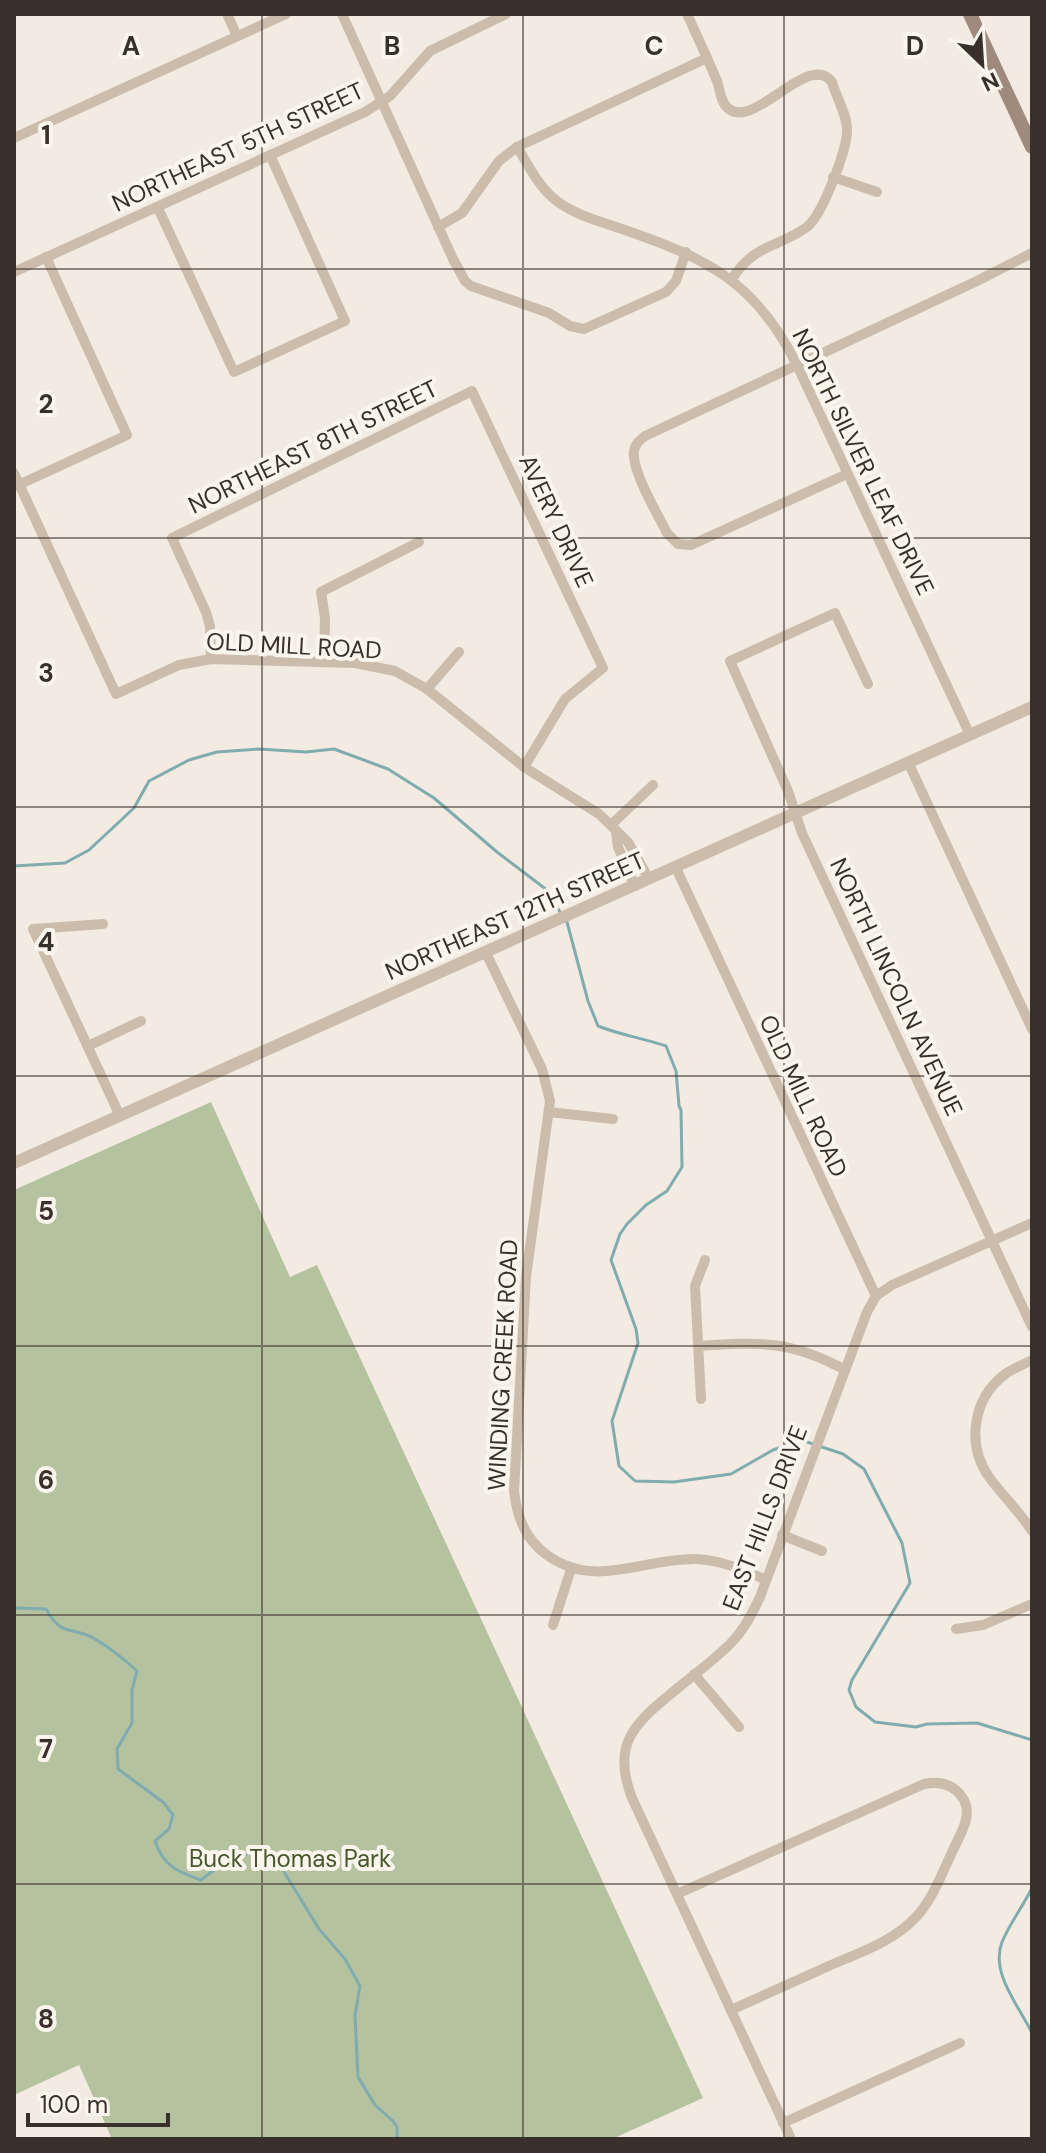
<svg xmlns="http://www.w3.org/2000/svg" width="1046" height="2153" viewBox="0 0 1046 2153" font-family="'DM Sans',sans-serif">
<rect width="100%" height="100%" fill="#f3ebe1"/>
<!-- green -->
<polygon fill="#b5c2a0" points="211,1102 290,1277 317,1265 703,2098 612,2139 112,2139 79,2065 14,2095 14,1190"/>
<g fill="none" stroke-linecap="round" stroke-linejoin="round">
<!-- stream -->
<g stroke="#80acb0" stroke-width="3">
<polyline points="14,866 65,863 89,850 134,808 149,781 189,760 217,752 259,749 306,752 334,749 388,769 434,798 497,852 547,890 560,912"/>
<path d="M567,922l21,79 10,25c22,9 45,12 68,20l10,25 3,35 2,4 1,57 -15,24 -21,14 -19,19 -7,10 -9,26 25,69 2,14 -26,78 7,45 16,15 39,1 57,-8 42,-24 28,-10 42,14 21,15 38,74 8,40 -58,97 -3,10 7,17 19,15 41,5 11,-3 50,-1 55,17"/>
<path d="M14,1608l32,1c17,30 25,16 49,30 15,9 29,20 42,32l-5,19v33l-15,26 1,20 45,33 10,13 -4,14 -14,12c8,25 23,31 46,39l21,-16 29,-12 17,6 13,9 38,62 26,30 15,27 -5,30 3,61 17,28 18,16 4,6v12"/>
<path d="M1032,1888c-9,18 -22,35 -30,54 -12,31 17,64 30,91"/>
</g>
<!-- minor -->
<g stroke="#cbbcac" stroke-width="10">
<polyline points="227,14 237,36"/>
<polyline points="342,14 453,259 465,281 471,286 549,313 570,326 584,329 666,292 676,281 686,252"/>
<path d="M687,14c10,22 21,45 30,67 3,8 3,17 8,24 24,33 83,-56 107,-23 4,15 15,32 15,48 0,20 -24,84 -40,97 -29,21 -52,16 -75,52"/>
<polyline points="14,138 286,14"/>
<path d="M517,147c11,17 20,37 35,50 20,18 48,24 73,33 83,29 131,52 172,135l173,370"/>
<polyline points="833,177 877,192"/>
<polyline points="158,208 234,372 345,321 270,155"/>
<polyline points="438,227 462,213 499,161 517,147 707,58"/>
<polyline points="14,272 365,112 390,96 430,51 506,14"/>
<polyline points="14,473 116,694 179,665 211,659 355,663 395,671 427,689 524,767 599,814 628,842 649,879"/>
<path d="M847,474l-156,71 -13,-1 -11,-11c-9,-18 -36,-63 -33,-82 1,-7 5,-10 11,-15l332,-155 55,-28"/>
<polyline points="16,486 127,435 46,257"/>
<polyline points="211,659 210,626 206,612 172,538 472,391 603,668 565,699 524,767"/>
<polyline points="324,662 325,618 321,592 419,542"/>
<polyline points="868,684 835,613 730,661 788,791 802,833 1032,1327"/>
<polyline points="427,689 459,652"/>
<polyline points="908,762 1032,1029"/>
<polyline points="611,825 653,785"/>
<polyline points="616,832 618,847 635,886"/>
<polyline points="676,868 876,1296"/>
<polyline points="103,924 33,929 120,1116"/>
<path d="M486,953l56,116 8,32 -24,176 -12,214c3,26 11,48 33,64 49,35 95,3 149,4 25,1 48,11 70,21"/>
<polyline points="88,1046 141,1021"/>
<polyline points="549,1112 613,1119"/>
<path d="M699,1346c60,-4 92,-6 146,24"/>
<path d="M1032,1360c-9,5 -19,8 -28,15 -31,24 -38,69 -15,102 13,18 30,34 43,54"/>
<polyline points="701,1399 695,1286 705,1260"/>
<polyline points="782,1535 822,1551"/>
<polyline points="553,1625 571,1569"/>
<polyline points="956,1629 983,1625 1032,1604"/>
<polyline points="694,1674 739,1727"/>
<path d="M677,1894l247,-110c15,-3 29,0 38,13 12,16 -1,36 -8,51 -11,23 -21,51 -38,69 -22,24 -55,35 -85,48 -33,15 -67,30 -100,45"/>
<polyline points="783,2123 960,2043"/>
<path d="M791,2139l-159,-341c-19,-49 -2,-71 35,-101 21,-18 44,-34 63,-53 14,-14 22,-30 30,-47l107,-285 9,-16 16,-11 140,-62"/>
</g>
<!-- tertiary -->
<polyline stroke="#cbbcac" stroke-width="12" points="14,1163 1032,707"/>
<!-- secondary -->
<polyline stroke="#9f8b7d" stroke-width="14" points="970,14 1032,147"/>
</g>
<!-- grid -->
<path fill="none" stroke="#3a302b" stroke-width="2" stroke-opacity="0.55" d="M262,14v2125M523,14v2125M784,14v2125M14,269h1018M14,538h1018M14,807h1018M14,1076h1018M14,1346h1018M14,1615h1018M14,1884h1018"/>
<g text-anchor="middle" stroke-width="8" stroke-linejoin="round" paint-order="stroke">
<!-- street labels -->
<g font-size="24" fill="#3a302b" stroke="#faf5ed">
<text transform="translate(238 147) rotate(-25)" y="8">NORTHEAST 5TH STREET</text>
<text transform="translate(313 447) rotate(-26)" y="8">NORTHEAST 8TH STREET</text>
<text transform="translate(863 462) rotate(64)" y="8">NORTH SILVER LEAF DRIVE</text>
<text transform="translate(556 521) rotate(65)" y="8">AVERY DRIVE</text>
<text transform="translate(294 646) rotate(3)" y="8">OLD MILL ROAD</text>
<text transform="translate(515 916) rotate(-24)" y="8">NORTHEAST 12TH STREET</text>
<text transform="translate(896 987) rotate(65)" y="8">NORTH LINCOLN AVENUE</text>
<text transform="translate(803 1096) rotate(65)" y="8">OLD MILL ROAD</text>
<text transform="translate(503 1365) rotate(-87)" y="8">WINDING CREEK ROAD</text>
<text transform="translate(765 1518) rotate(-69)" y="8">EAST HILLS DRIVE</text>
</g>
<!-- park labels -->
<g font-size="24" fill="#47582f" stroke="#faf5ed">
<text x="290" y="1867">Buck Thomas Park</text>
</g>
</g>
<g font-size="26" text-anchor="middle" font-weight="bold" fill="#3a302b" stroke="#faf5ed" stroke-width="8" stroke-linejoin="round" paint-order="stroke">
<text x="131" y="55">A</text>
<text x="392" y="55">B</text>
<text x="654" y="55">C</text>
<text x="915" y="55">D</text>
<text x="46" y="144">1</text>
<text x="46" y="413">2</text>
<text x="46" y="682">3</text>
<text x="46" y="951">4</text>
<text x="46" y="1220">5</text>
<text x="46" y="1489">6</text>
<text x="46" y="1758">7</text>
<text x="46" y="2028">8</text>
</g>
<!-- border -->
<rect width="1046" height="2153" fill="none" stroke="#3a302b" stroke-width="32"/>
<!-- north arrow -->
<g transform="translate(982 64) rotate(155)" stroke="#faf5ed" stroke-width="6" paint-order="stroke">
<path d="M0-6L14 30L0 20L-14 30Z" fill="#3a302b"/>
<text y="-12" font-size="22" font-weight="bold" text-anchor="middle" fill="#3a302b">N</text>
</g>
<!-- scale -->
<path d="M28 2113v12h140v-12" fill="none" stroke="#3a302b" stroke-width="4"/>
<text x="40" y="2113" font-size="24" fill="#3a302b" stroke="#faf5ed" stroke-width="6" paint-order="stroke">100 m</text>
</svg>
